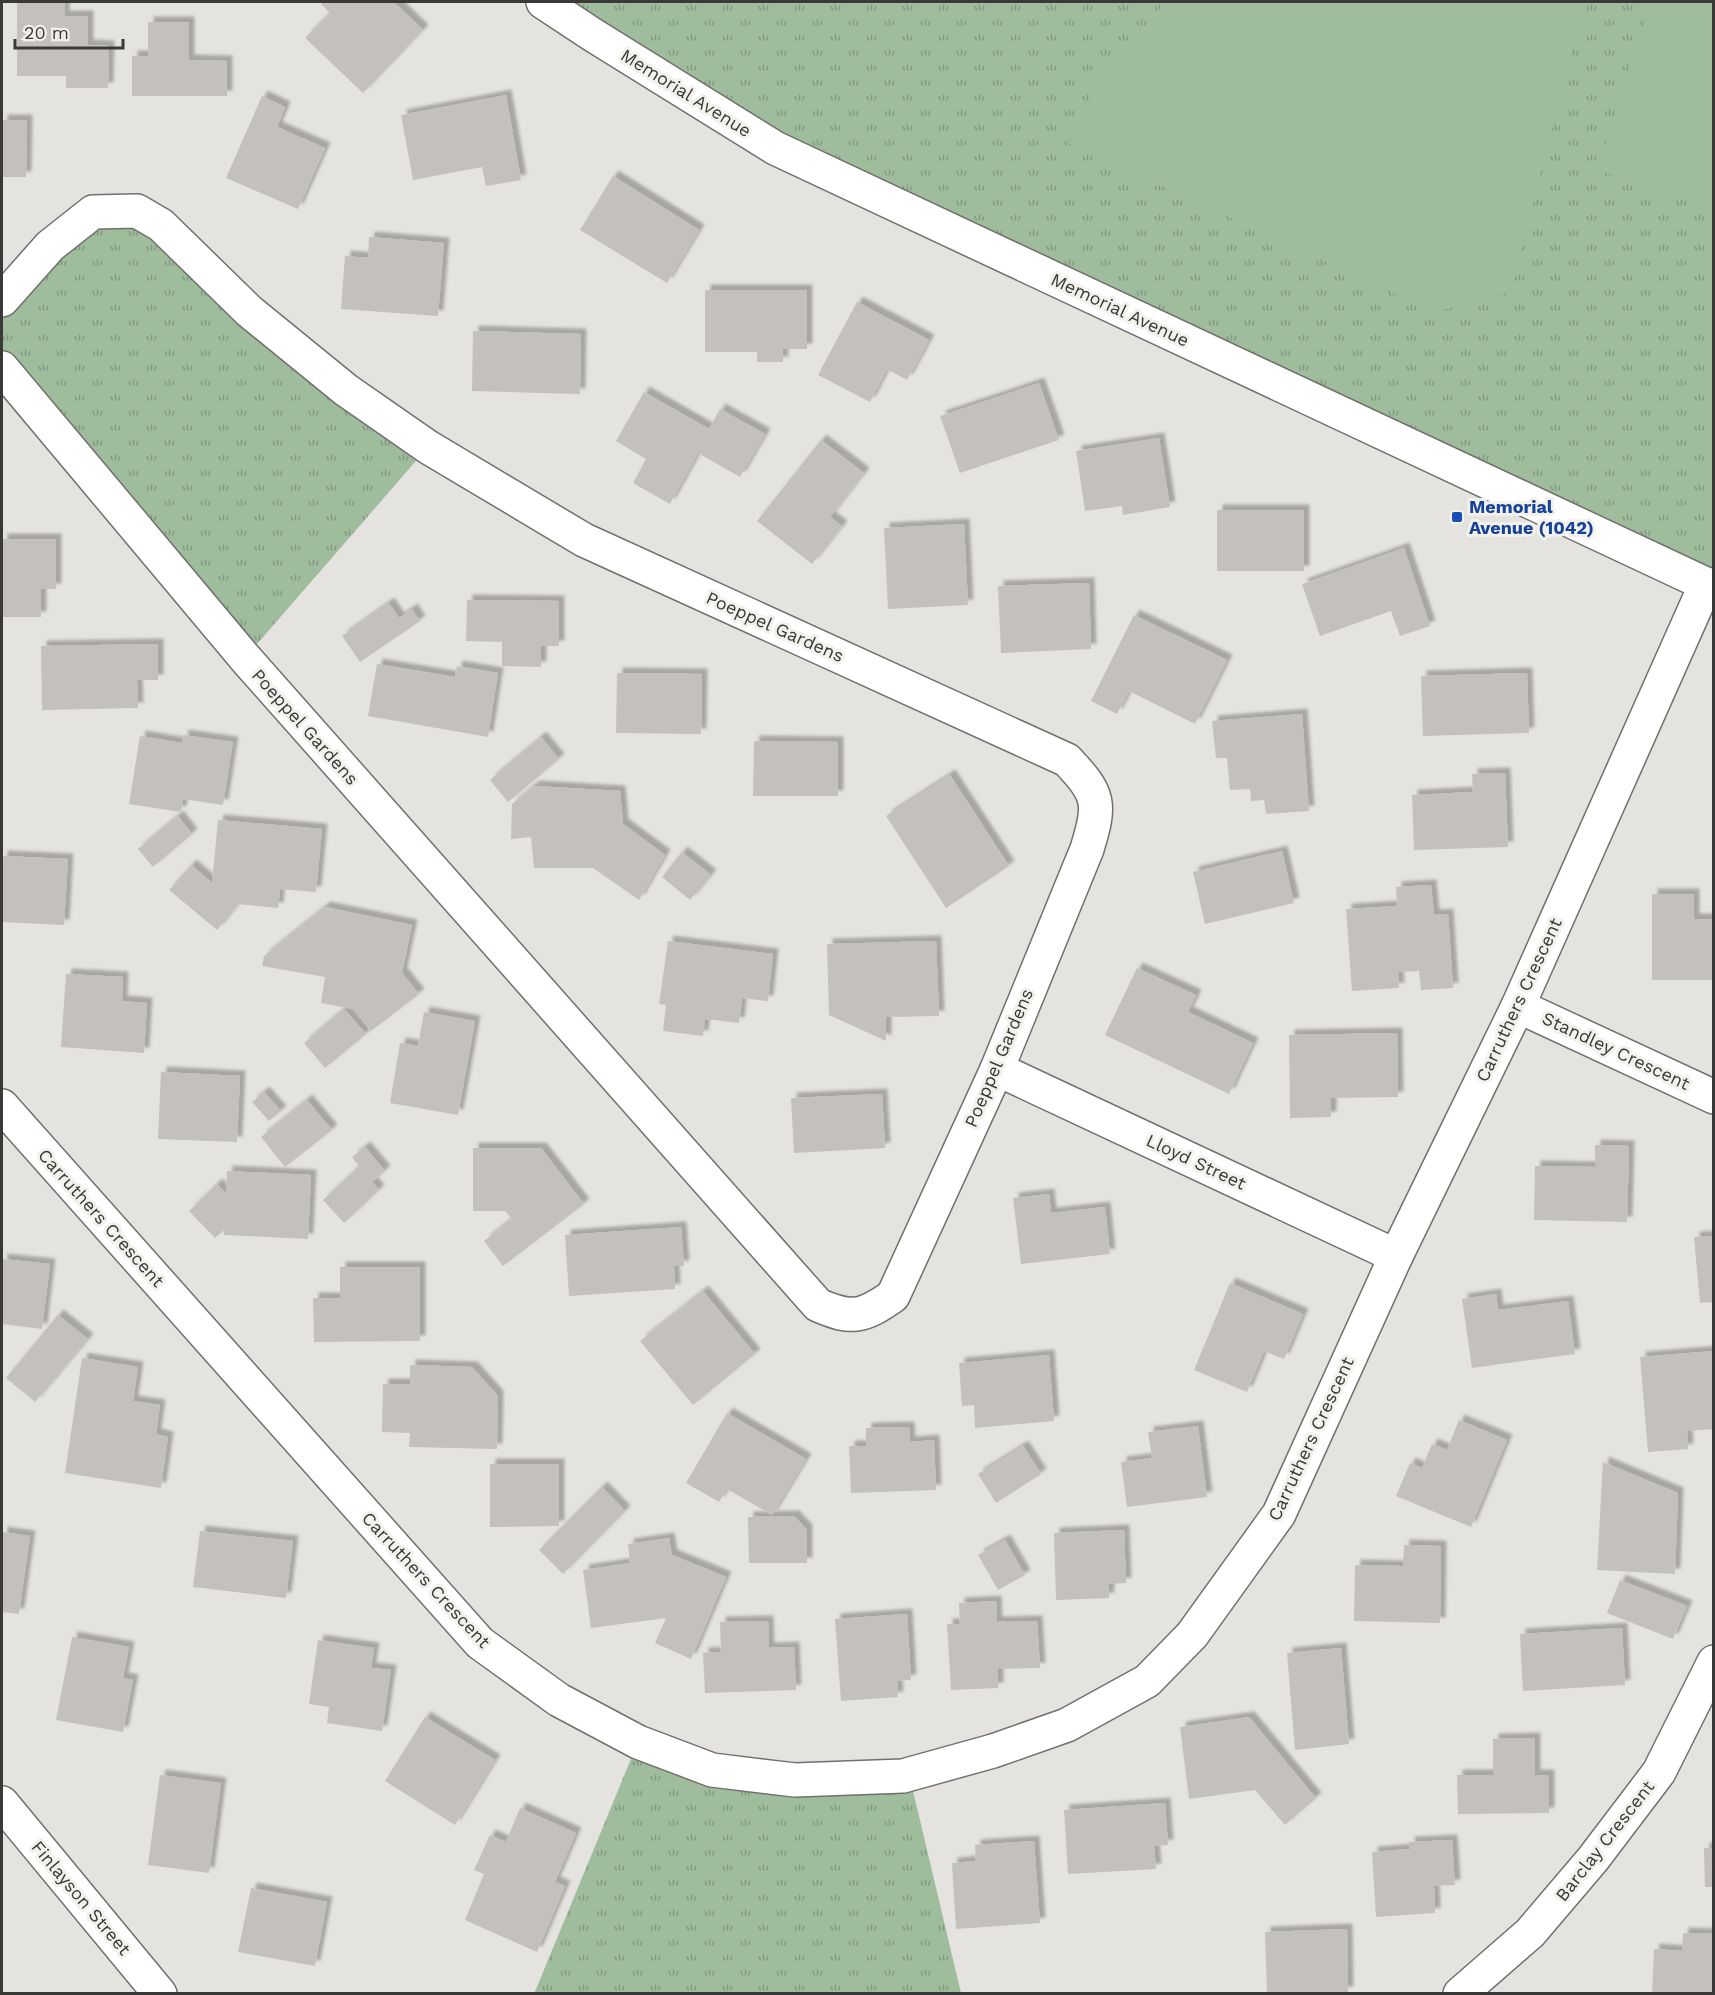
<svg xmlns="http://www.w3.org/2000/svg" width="1715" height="1995" viewBox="0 0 1715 1995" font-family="'Work Sans',sans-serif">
<defs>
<pattern id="park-tufts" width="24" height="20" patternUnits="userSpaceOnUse" patternTransform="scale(1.5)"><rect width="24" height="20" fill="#9fbc9d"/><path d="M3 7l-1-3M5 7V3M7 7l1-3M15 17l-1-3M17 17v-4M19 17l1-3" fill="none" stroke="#839a81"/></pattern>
<filter id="shadow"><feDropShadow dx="5.5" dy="-5.5" stdDeviation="1.5" flood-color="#0004"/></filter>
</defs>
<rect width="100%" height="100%" fill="#e4e3df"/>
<!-- park -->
<g fill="url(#park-tufts)">
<polygon points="543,2 1713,2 1713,588 775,148"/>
<polygon points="137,211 428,447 245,658 2,368 2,300 50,246"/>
<polygon points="638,1742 717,1770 909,1774 961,1993 534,1994"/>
</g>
<!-- pitch -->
<g fill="#9fbc9d">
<polygon points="1169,2 1584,2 1511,292 1435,312 1068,143 1091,96 1119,55 1163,6"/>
<polygon points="1651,2 1713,2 1713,207 1597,170"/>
</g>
<!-- building -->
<g fill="#c4c0bd" filter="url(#shadow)">
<polygon points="17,2 65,2 64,16 88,16 88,45 109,46 108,88 66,88 66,76 17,76"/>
<polygon points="323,2 394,2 423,30 363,93 305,38 330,13 321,4"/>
<polygon points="148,22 189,22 189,60 227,61 227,96 132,96 132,56 148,56"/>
<polygon points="506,95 521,180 486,186 482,167 413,180 401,115"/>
<polygon points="262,96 285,107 277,127 325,148 298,209 226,178"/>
<polygon points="2,120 27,120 26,177 2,177"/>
<polygon points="613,176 699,230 667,283 580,230"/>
<polygon points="369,237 444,243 438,316 341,309 345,256 368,258"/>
<polygon points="705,290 807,290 807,349 783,349 783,362 757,362 757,352 705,352"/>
<polygon points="857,302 929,340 907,380 887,369 870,402 818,375"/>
<polygon points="473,331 581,334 580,394 472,391"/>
<polygon points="1039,383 1059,440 960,473 940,416"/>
<polygon points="644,392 709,429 720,409 765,434 740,477 698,453 670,504 633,483 646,459 616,441"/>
<polygon points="1159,438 1170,507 1123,515 1122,506 1085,511 1076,451"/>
<polygon points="821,440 864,473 830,517 842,526 812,564 757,521"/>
<rect x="1217" y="510" width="87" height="61"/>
<polygon points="964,524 968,605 888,609 884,528"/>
<polygon points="2,539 56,539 56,589 41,589 41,617 2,617"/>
<polygon points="1404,548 1430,626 1400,636 1391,611 1320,636 1302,584"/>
<polygon points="1089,583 1091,649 1001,653 998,586"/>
<polygon points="467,600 559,601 559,646 541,646 541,667 502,666 502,642 466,641"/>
<polygon points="389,603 399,618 412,609 420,621 360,662 342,636"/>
<polygon points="1134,615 1227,660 1195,724 1129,691 1117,714 1091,701"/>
<polygon points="158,644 158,680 137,680 138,708 42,710 41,646"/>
<polygon points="377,664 455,677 457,666 498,673 488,737 368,716"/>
<polygon points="617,673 702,674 701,734 616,733"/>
<polygon points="1527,673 1529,733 1423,736 1421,676"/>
<polygon points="1302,714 1309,811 1266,814 1264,800 1251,801 1250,789 1230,790 1227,758 1216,758 1212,721"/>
<polygon points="183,735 233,742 223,805 183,799 181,812 129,804 140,736 182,743"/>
<polygon points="541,737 559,759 508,802 490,780"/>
<polygon points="754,741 838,742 838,796 753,796"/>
<polygon points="1505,773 1508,847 1414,850 1412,795 1473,792 1472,774"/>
<polygon points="950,775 1009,866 946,908 886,816"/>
<polygon points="534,786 620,791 623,824 665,855 639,900 593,868 534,868 531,837 511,839 512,804"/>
<polygon points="178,816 192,834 153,867 138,849"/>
<polygon points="218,820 322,829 316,892 280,889 278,908 238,904 217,930 169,890 191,865 212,883"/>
<polygon points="1282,851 1294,903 1205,924 1193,872"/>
<polygon points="682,852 711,875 690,900 662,877"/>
<polygon points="2,856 68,859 64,925 2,922"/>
<polygon points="1431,885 1434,915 1448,914 1453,988 1421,990 1419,971 1398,972 1399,988 1352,991 1346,909 1397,906 1396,887"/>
<polygon points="1652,894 1694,894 1694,919 1714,919 1714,980 1652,980"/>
<polygon points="325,907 412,925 402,973 419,994 371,1031 353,1009 321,1003 325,977 262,966 264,956"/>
<polygon points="668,941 773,954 768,1001 742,998 739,1023 705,1019 703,1036 663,1031 666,1005 659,1004"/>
<polygon points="936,941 939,1016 886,1017 886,1041 829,1015 827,944"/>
<polygon points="1137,968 1196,995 1188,1012 1253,1043 1229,1094 1105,1035"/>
<polygon points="66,974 123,977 122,1001 147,1003 144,1053 61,1047"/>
<polygon points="344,1009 366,1034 325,1068 304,1043"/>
<polygon points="424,1012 475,1021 458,1115 390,1103 400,1043 418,1046"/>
<polygon points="1397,1033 1398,1097 1331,1098 1331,1117 1290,1118 1289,1035"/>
<polygon points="161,1072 240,1076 237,1142 158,1139"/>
<polygon points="264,1092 281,1111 269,1121 252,1102"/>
<polygon points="882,1094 885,1148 794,1153 791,1098"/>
<polygon points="307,1100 332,1130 285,1167 261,1137"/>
<polygon points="1595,1145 1629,1146 1627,1222 1534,1220 1535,1166 1595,1167"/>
<polygon points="365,1147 385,1171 372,1182 379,1190 344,1223 323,1200 359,1167 365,1174 352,1157"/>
<polygon points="473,1148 541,1148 584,1204 503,1266 484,1241 512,1219 505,1211 473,1211"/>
<polygon points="227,1171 311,1175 308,1239 224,1235 224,1230 215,1238 189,1211 217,1184 226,1193"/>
<polygon points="1049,1194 1051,1213 1105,1207 1110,1254 1021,1264 1013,1198"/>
<polygon points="681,1227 684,1266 674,1266 675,1289 569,1296 565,1235"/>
<polygon points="1714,1236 1714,1302 1700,1303 1694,1237"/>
<polygon points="2,1259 50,1264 42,1329 2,1324"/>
<polygon points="340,1267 420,1267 420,1341 314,1342 313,1298 340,1298"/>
<polygon points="1230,1283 1303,1314 1284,1359 1264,1351 1247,1392 1194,1370"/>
<polygon points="703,1291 755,1354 693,1405 640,1341"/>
<polygon points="1496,1294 1498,1310 1568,1301 1575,1354 1472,1368 1462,1299"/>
<polygon points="58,1315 88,1339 35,1402 6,1378"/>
<polygon points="1714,1351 1714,1429 1687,1431 1688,1449 1648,1452 1640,1357"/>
<polygon points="1049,1355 1054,1421 975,1428 974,1405 962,1406 959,1363"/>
<polygon points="82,1358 138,1367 133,1401 160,1405 156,1434 168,1437 161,1488 65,1473"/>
<polygon points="410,1365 472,1367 498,1396 497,1449 409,1447 410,1433 382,1432 383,1384 410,1384"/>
<polygon points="727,1413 806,1459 772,1515 727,1489 719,1502 686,1483"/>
<polygon points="1459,1420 1507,1440 1471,1527 1396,1496 1410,1463 1422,1468 1432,1444 1447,1450"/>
<polygon points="1198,1426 1207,1497 1127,1507 1121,1462 1152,1458 1148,1432"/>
<polygon points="909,1427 910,1442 934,1440 936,1490 851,1493 849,1446 866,1446 866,1428"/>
<polygon points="1023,1446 1041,1474 996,1503 978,1474"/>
<polygon points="1603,1462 1678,1493 1675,1574 1597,1570"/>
<polygon points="490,1464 559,1464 559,1526 490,1527"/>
<polygon points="602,1487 625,1511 563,1574 539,1550"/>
<polygon points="794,1516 807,1530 807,1563 749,1563 748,1517"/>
<polygon points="1124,1530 1126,1583 1109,1584 1109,1598 1056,1600 1054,1533"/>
<polygon points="200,1531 293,1541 286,1598 193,1587"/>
<polygon points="2,1532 30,1536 19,1614 2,1612"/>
<polygon points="669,1538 672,1555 726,1577 691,1659 655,1643 666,1618 591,1628 583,1570 630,1563 628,1544"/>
<polygon points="1005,1540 1025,1575 998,1590 978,1555"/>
<polygon points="1404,1545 1441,1546 1440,1623 1354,1621 1355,1565 1403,1566"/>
<polygon points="1620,1580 1687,1606 1673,1639 1607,1613"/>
<polygon points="996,1601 997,1622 1037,1621 1040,1668 998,1669 998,1688 951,1690 947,1624 960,1624 959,1603"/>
<polygon points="907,1614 911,1680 897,1681 898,1697 841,1701 835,1619"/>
<polygon points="768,1621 769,1648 794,1647 796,1690 705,1693 703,1653 721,1652 720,1622"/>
<polygon points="1622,1628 1625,1685 1523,1691 1520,1634"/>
<polygon points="72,1637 129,1647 123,1678 133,1680 123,1732 56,1720"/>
<polygon points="318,1640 374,1648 371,1668 391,1670 382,1731 327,1723 329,1707 309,1704"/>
<polygon points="1341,1648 1349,1744 1295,1750 1287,1653"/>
<polygon points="425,1717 495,1760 455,1825 385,1781"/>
<polygon points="1249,1717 1316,1798 1285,1825 1255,1790 1189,1799 1180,1727"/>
<polygon points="1535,1738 1535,1775 1549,1775 1549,1813 1458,1814 1457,1775 1493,1775 1493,1739"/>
<polygon points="160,1775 221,1783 209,1873 148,1865"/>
<polygon points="1165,1803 1168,1845 1154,1846 1156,1869 1068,1874 1064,1810"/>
<polygon points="520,1808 576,1833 555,1882 565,1886 537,1952 465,1920 484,1874 474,1870 490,1835 506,1842"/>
<polygon points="1452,1840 1455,1885 1434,1886 1435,1913 1376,1917 1372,1852 1410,1849 1409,1842"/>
<polygon points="1034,1841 1040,1923 956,1929 952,1863 976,1861 975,1845"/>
<polygon points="1704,1848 1714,1848 1714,1887 1705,1887"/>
<polygon points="251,1888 327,1902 315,1966 238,1952"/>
<polygon points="1347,1929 1348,1992 1267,1994 1265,1932"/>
<polygon points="1683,1933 1714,1934 1714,1994 1652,1994 1654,1949 1682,1951"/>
</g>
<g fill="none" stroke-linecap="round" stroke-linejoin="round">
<!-- street casing -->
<g stroke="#71706c" stroke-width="36">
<g id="street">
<polyline points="543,2 593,35 775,148 1714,588"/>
<path d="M2,300l48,-54 43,-34 44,-1 24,14 88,86 97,79 82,57 156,93 483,220c33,35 34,43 20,89l-90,220 -104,227c-30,21 -41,24 -75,9l-573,-647 -243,-290"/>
<polyline points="1518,1006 1714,1097"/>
<polyline points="997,1069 1396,1256"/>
<polyline points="2,1106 480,1643 559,1700 638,1742 712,1770 795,1780 903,1776 993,1751 1067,1725 1147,1681 1192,1635 1279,1514 1396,1256 1518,1006 1706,584"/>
<polyline points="2,1803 160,1994"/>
<polyline points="1460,1994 1530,1933 1593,1859 1659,1772 1714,1662"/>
</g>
</g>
<!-- street -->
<use href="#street" stroke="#fff" stroke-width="33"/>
</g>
<!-- markers -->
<rect fill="#1a4fb4" stroke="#f2f1ec" stroke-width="2" x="1451" y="511" width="12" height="12" rx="3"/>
<g text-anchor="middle" stroke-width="6" stroke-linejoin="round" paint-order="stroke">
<!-- street labels -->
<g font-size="18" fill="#3a3938" stroke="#f2f1ec">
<text transform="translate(686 93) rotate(32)" y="6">Memorial Avenue</text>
<text transform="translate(1120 310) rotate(25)" y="6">Memorial Avenue</text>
<text transform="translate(775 627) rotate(24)" y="6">Poeppel Gardens</text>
<text transform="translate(305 727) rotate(48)" y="6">Poeppel Gardens</text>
<text transform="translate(1519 1000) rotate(-65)" y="6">Carruthers Crescent</text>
<text transform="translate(1616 1051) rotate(25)" y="6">Standley Crescent</text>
<text transform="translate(999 1058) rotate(-67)" y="6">Poeppel Gardens</text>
<text transform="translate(1196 1162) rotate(25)" y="6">Lloyd Street</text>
<text transform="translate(101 1218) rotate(48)" y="6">Carruthers Crescent</text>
<text transform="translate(1311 1439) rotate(-65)" y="6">Carruthers Crescent</text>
<text transform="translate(426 1580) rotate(47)" y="6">Carruthers Crescent</text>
<text transform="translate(1605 1841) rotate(-52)" y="6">Barclay Crescent</text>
<text transform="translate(81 1898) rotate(50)" y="6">Finlayson Street</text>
</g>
<!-- transit labels -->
<g font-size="18" font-weight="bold" fill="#164399" stroke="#f2f1ec" text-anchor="start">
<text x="1469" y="513">Memorial<tspan x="1469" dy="21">Avenue (1042)</tspan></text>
</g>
</g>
<!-- border -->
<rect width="1715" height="1995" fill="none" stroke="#3a3938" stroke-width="6"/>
<!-- scale -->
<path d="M15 39v9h108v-9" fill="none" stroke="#3a3938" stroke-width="3"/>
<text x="24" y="39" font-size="18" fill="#3a3938" stroke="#f2f1ec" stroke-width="4.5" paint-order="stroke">20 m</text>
</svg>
